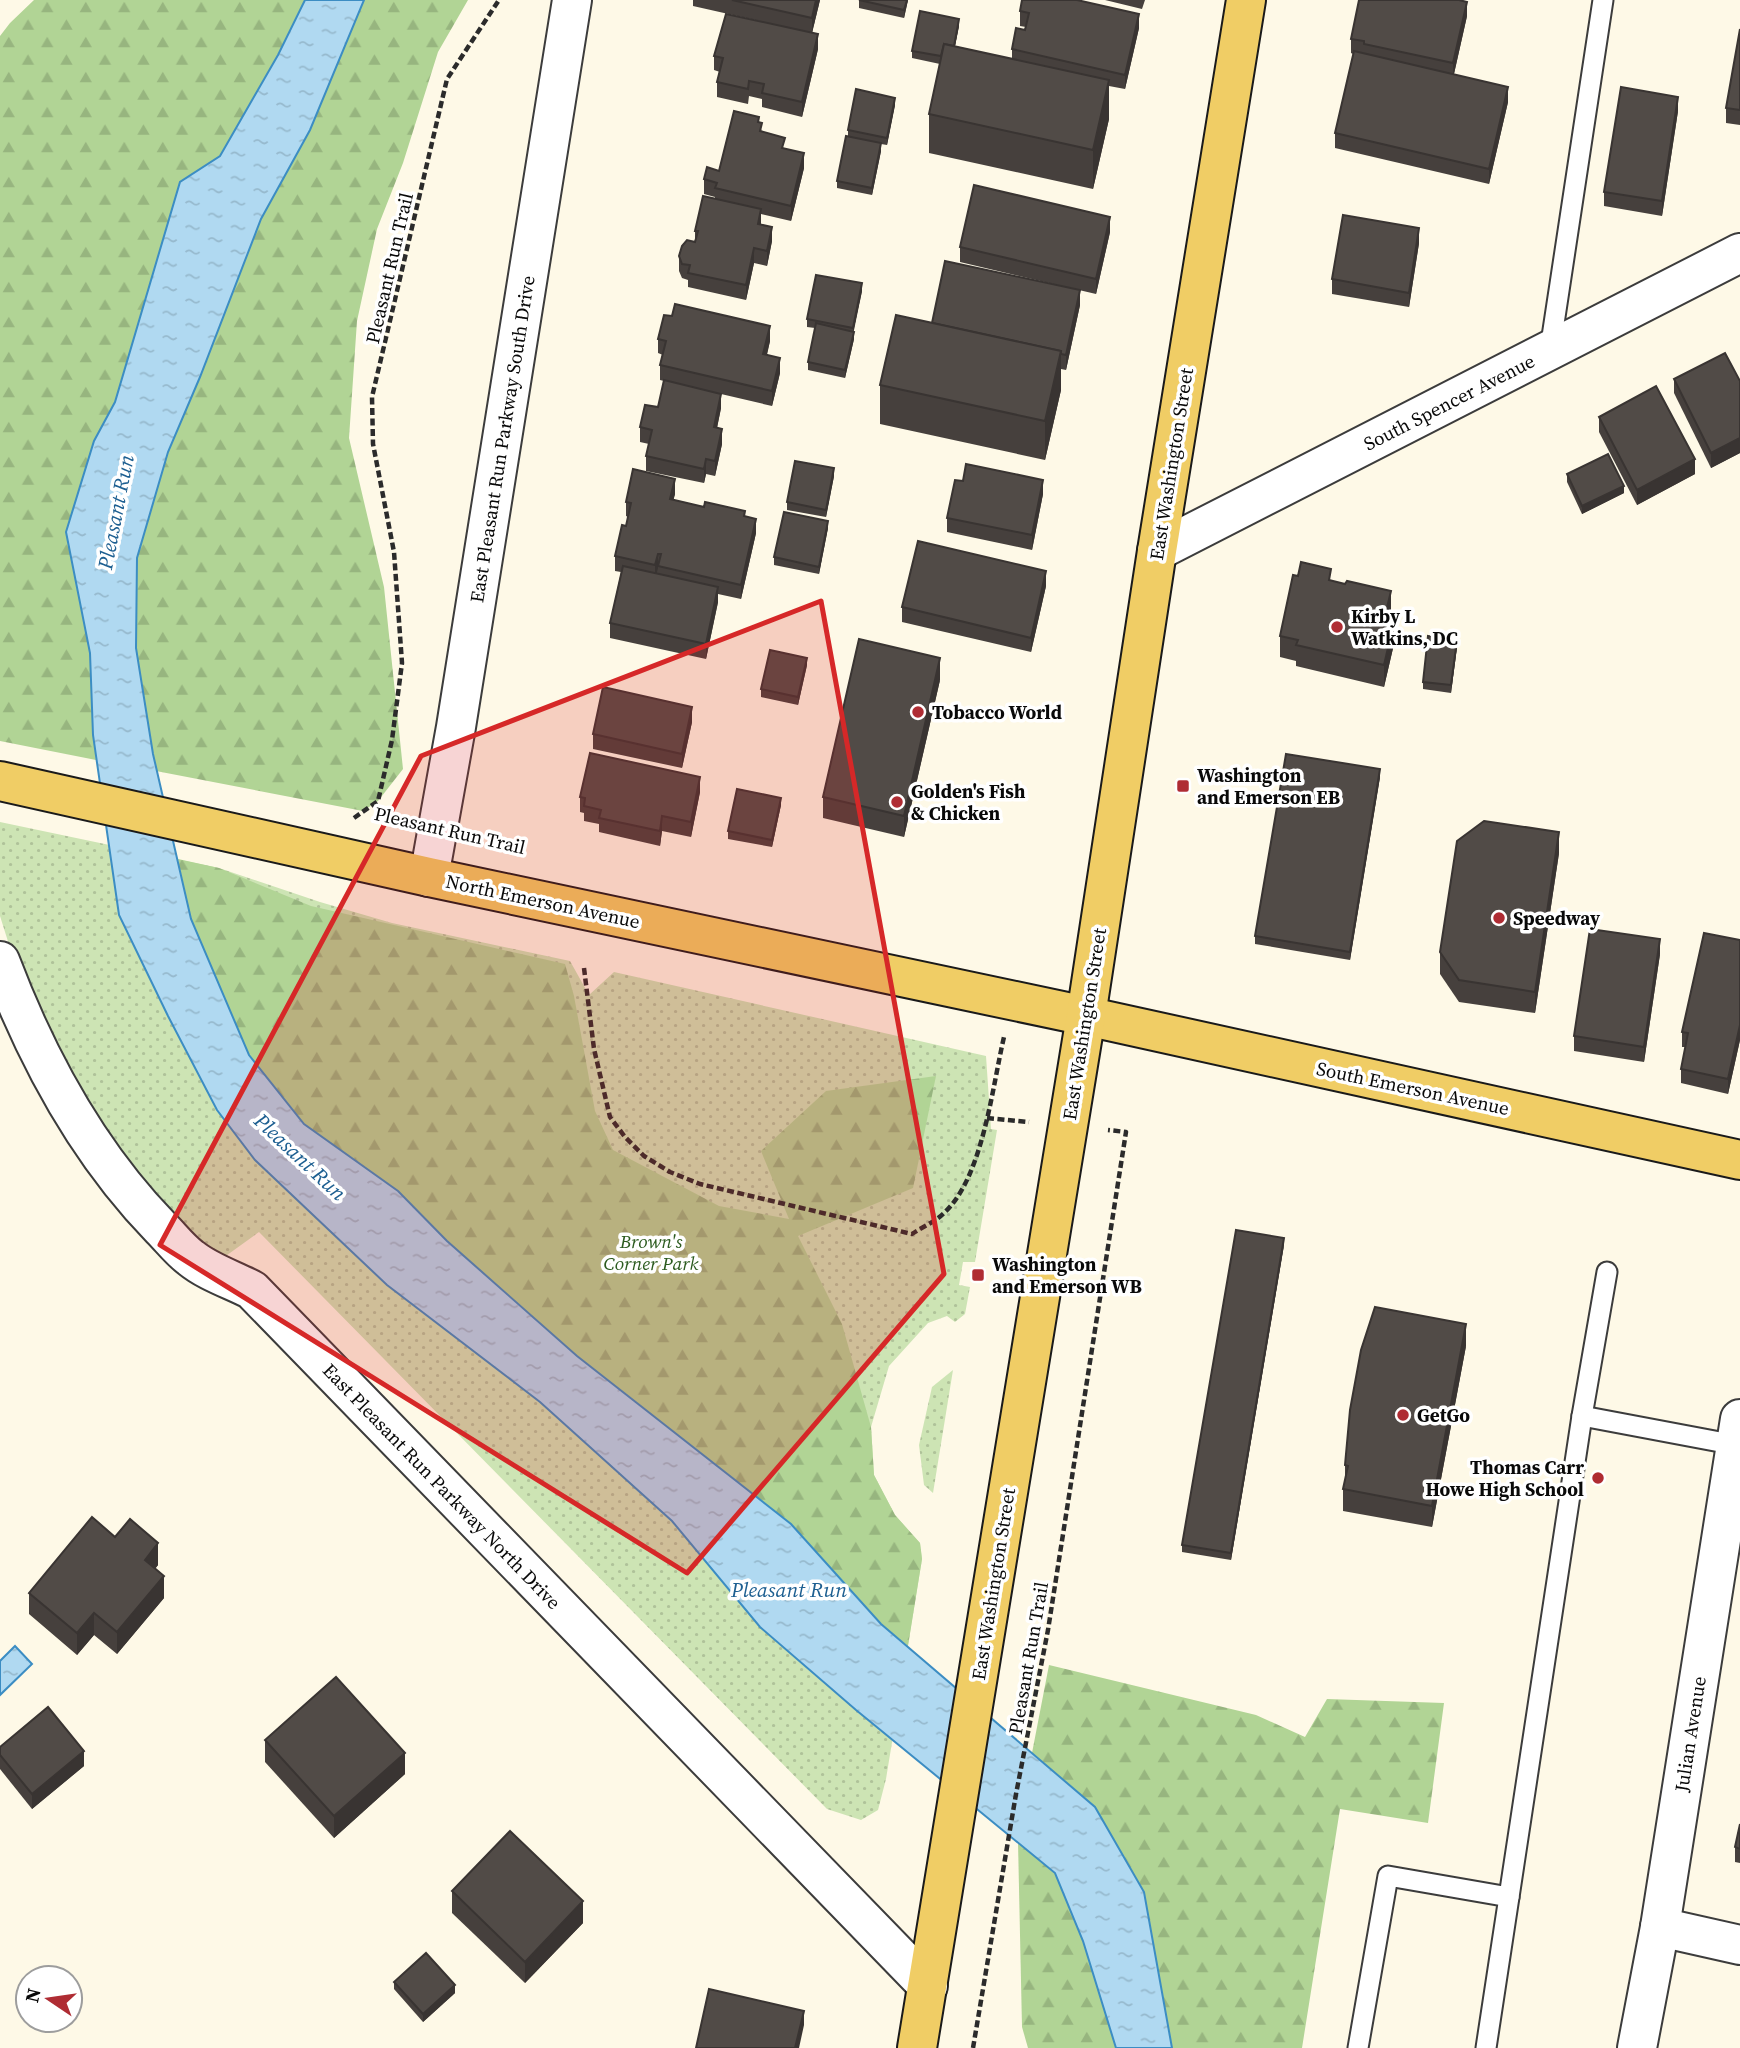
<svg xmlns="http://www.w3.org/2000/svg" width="1740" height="2048" viewBox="0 0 1740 2048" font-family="'Source Serif 4',serif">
<defs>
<pattern id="grass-dots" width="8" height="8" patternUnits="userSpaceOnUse" patternTransform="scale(1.75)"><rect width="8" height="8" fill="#cde4b4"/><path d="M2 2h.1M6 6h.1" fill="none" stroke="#afc299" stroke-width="1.8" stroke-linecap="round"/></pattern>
<pattern id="forest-firs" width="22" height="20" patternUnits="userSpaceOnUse" patternTransform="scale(1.75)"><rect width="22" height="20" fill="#b1d495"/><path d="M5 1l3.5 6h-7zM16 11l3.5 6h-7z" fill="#97b57f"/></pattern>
<pattern id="water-ripples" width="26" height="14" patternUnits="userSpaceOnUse" patternTransform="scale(1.75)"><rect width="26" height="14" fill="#b0d9f1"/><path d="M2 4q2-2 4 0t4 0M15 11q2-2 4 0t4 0" fill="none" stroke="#96b9cd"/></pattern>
</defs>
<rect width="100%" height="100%" fill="#fef9e7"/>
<!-- grass -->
<g fill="url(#grass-dots)">
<polygon points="0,822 219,868 320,902 392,923 570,961 589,995 614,972 986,1056 991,1129 997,1130 975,1262 963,1262 959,1285 970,1287 965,1314 955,1322 947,1316 928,1323 889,1366 871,1427 874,1475 895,1515 920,1543 922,1559 886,1779 878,1810 861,1820 827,1809 259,1232 216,1263 106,1140 22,986 0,916"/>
<polygon points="953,1370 933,1493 924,1485 919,1445 932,1387"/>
</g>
<!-- forest -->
<g fill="url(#forest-firs)">
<polygon points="34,0 305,0 278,55 220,156 180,182 115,402 94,441 67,531 90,653 93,735 96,760 0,741 0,36 10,23"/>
<polygon points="364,0 468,0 438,52 403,163 377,229 357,321 349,438 384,587 403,769 378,801 363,811 156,771 136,648 137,558 168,452 200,377 261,219 310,130"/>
<polygon points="178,859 219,868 311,906 565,964 574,996 595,1111 613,1150 719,1206 789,1219 761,1151 826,1091 936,1076 913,1188 798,1236 842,1324 871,1427 874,1475 895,1515 920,1543 922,1559 908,1646 881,1624 791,1524 577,1356 447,1241 398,1191 304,1125 249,1055 191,919"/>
<polygon points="1049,1665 1256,1715 1305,1737 1327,1699 1444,1703 1428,1823 1340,1809 1302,2048 1172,2048 1144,1892 1032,1753"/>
<polygon points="1018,1842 1055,1873 1083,1941 1116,2048 1028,2048 1022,2027"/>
</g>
<!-- water -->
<g fill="url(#water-ripples)" stroke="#3c8dc3" stroke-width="2">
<polygon points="305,0 364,0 310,130 261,219 200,377 168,452 137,558 136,648 153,754 191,919 249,1055 304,1124 398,1191 447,1241 577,1356 791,1524 881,1624 1095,1807 1144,1892 1172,2048 1116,2048 1083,1941 1055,1873 856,1710 760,1627 672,1521 540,1402 387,1285 255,1160 217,1110 168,1016 119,915 93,735 90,653 66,532 94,441 115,402 180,182 220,156 278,55"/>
<polygon points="15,1646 32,1664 0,1695 0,1661"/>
</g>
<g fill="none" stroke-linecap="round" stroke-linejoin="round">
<!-- service casing -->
<g stroke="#3c3c3c" stroke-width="23">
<g id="service">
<polyline points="1550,350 1603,0"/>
<polyline points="1582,1416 1736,1445"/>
<polyline points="1509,1897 1582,1416 1607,1272"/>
<polyline points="1358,2048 1388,1876 1509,1897 1486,2048"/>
</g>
</g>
<!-- minor casing -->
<g stroke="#3c3c3c" stroke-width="42">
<g id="minor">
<polyline points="1157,551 1740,253"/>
<polyline points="429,877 456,727 572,0"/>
<polyline points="1660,1927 1740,1945"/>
<polyline points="1637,2048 1660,1927 1740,1419"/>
</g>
</g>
<!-- tertiary casing -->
<g stroke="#3c3c3c" stroke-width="42">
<path id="tertiary" d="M0,961c37,98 88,192 161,267 10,10 19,22 30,30 17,14 42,22 61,32l676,696"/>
</g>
<!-- primary casing -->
<g stroke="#1a1a1a" stroke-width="42">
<g id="primary">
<polyline points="0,781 429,877 1086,1016 1740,1160"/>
<polyline points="917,2048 1086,1016 1157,551 1246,0"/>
</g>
</g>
<!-- path -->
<g stroke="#2b2b2b" stroke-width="4.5" stroke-dasharray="7 3.5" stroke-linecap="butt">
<polyline points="354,818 378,801 392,740 402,663 394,552 373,444 372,397 447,79 499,0"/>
<path d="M584,968l10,81 16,68 15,20 19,19 26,16 30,12 212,50c10,-7 23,-12 32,-21 39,-36 48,-125 60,-176"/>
<polyline points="987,1118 1029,1122"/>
<polyline points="973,2048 1016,1794 1048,1630 1126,1132 1108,1130"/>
</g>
<!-- service -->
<use href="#service" stroke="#fff" stroke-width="19"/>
<!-- minor -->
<use href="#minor" stroke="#fff" stroke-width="38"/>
<!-- tertiary -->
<use href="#tertiary" stroke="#fff" stroke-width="38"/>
<!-- primary -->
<use href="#primary" stroke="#f0cd65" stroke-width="38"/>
</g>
<!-- wall -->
<g fill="#46403d">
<polygon points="693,0 820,0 812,33 693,6"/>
<polygon points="859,0 908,0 904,18 859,8"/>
<polygon points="1105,0 1145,0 1142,9"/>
<polygon points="1020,11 1139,28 1125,89 1109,86 1109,119 1093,189 929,153 929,114 940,64 912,58 912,51 959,26 955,46 1012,59 1012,49 1025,30 1026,27 1020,26"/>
<polygon points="1467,16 1454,74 1508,102 1489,184 1335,148 1335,133 1353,54 1351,53 1351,39"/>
<polygon points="1740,29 1740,125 1726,123 1726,108"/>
<polygon points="818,49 802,117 762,107 762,99 749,96 748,104 717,97 717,82 720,72 714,70 714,56"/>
<polygon points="895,105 887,145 881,144 881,151 872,195 837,188 837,181 848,136 848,130"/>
<polygon points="1678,111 1662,216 1604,206 1604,192"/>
<polygon points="759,122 762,132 785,149 804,168 791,221 761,214 761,224 772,241 767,266 754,263 746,300 688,287 688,280 682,278 679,271 679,256 695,242 695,231 715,199 715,197 704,194 704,179 719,171"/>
<polygon points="1110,232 1096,294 960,262 960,247"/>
<polygon points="1419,243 1409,307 1332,294 1332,279"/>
<polygon points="862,291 853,332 854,339 845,378 808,370 808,362 815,328 807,327 807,319"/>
<polygon points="1080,305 1066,370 1061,369 1061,390 1045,460 880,424 880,385 932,323"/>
<polygon points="658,339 770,341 767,355 780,373 772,406 721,394 721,408 717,428 722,444 715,476 706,474 704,483 646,471 646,456 649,444 640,442 640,427 658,407 664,381 660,380 660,365 663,355 658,353"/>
<polygon points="1674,379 1740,381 1740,453 1711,468 1674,393"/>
<polygon points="1599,417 1695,474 1637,505 1599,432"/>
<polygon points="1567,474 1624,493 1582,514 1567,482"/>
<polygon points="834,476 826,517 787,510 787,502"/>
<polygon points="963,481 1043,494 1032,550 947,532 947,518"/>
<polygon points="675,494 673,500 745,516 756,533 741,599 718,594 718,602 706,659 610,638 610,623 621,572 615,571 615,556 626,526 628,517 626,516 626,502"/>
<polygon points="828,528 819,574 774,565 774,557"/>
<polygon points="1331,581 1391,613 1389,621 1394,644 1384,687 1296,666 1296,661 1280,657 1280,636"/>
<polygon points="1046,586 1031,652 902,622 902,607"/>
<polygon points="1457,647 1451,693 1423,689 1423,682"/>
<polygon points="807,665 798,705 761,697 761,689"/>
<polygon points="940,680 904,837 823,818 823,797"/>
<polygon points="692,722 682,768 593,749 593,734"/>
<polygon points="1380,777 1350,960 1255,944 1255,936"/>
<polygon points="700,792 691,837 662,831 660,846 599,832 599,824 584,821 584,813 580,812 580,797"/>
<polygon points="781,805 772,847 728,839 728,831"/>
<polygon points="1559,853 1535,1013 1459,1002 1440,974 1440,952"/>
<polygon points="1740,940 1740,1040 1728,1094 1681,1083 1681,1069 1685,1047 1682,1047 1682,1032"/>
<polygon points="1660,954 1644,1062 1574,1051 1574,1036"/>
<polygon points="1284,1245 1231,1560 1182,1552 1182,1545"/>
<polygon points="1466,1346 1432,1527 1343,1511 1343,1489 1345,1479 1345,1465"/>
<polygon points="115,1537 158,1565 155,1569 164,1598 117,1654 94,1635 77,1655 29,1614 29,1593"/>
<polygon points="265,1740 405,1774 334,1838 265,1762"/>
<polygon points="0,1747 84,1766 32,1809 0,1769"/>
<polygon points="1740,1824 1740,1863 1735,1862 1735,1847"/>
<polygon points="452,1891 583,1923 525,1983 452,1913"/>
<polygon points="394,1982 455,1993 423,2022 394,1989"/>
</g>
<!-- shaded-wall -->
<g fill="#393432">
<polygon points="816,0 820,0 812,33 812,18"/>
<polygon points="907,0 908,0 904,18 904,10"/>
<polygon points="1467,2 1467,16 1453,78 1453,63"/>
<polygon points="1139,14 1139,28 1125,89 1125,75"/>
<polygon points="959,19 959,26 951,66 951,59"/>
<polygon points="818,34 818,49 802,117 802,102"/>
<polygon points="1109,80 1109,119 1093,189 1093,150"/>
<polygon points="1508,87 1508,102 1489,184 1489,169"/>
<polygon points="1678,97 1678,111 1662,216 1662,201"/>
<polygon points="895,98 895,105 887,145 887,138"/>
<polygon points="881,143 881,151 872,195 872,188"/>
<polygon points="804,153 804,168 791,221 791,206"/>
<polygon points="761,209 761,224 758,238 758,224"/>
<polygon points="1110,217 1110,232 1096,294 1096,279"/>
<polygon points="772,227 772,241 767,266 767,251"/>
<polygon points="1419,228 1419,243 1409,307 1409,293"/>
<polygon points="754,248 754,263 746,300 746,285"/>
<polygon points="862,283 862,291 853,335 853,328"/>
<polygon points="1080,290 1080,305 1066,370 1066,355"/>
<polygon points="770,326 770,341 763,369 763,354"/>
<polygon points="854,332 854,339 845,378 845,370"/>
<polygon points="1061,351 1061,390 1045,460 1045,421"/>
<polygon points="780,358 780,373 772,406 772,391"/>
<polygon points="721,394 721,408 714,442 714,427"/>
<polygon points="722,429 722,444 715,476 715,461"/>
<polygon points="1740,438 1740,453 1711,468 1711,453"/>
<polygon points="706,459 706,474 704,483 704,469"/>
<polygon points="1695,459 1695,474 1637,505 1637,490"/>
<polygon points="834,468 834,476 826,517 826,510"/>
<polygon points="675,479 675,494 670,514 670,499"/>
<polygon points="1043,480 1043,494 1032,550 1032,535"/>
<polygon points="1624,486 1624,493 1582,514 1582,506"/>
<polygon points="756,519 756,533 741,599 741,585"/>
<polygon points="828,521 828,528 819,574 819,567"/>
<polygon points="658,554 658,568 655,580 655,565"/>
<polygon points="1046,571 1046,586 1031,652 1031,638"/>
<polygon points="718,587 718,602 706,659 706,644"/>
<polygon points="1391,591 1391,613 1384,642 1384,620"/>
<polygon points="1394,622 1394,644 1384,687 1384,665"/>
<polygon points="1457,640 1457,647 1451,693 1451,685"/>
<polygon points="807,658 807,665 798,705 798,697"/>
<polygon points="940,658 940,680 904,837 904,816"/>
<polygon points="692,707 692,722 682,768 682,754"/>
<polygon points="1380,769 1380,777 1350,960 1350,952"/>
<polygon points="700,777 700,792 691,837 691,822"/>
<polygon points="781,798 781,805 772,847 772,840"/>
<polygon points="662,816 662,831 660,846 660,831"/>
<polygon points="1559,832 1559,853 1535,1013 1535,992"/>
<polygon points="1660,939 1660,954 1644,1062 1644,1047"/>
<polygon points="1740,1025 1740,1040 1728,1094 1728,1079"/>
<polygon points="1284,1238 1284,1245 1231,1560 1231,1553"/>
<polygon points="1466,1324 1466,1346 1432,1527 1432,1506"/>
<polygon points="158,1543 158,1565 145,1581 145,1560"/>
<polygon points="164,1576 164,1598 117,1654 117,1632"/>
<polygon points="94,1613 94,1635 77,1655 77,1633"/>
<polygon points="84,1751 84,1766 32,1809 32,1794"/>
<polygon points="405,1753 405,1774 334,1838 334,1816"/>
<polygon points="583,1901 583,1923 525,1983 525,1962"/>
<polygon points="455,1985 455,1993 423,2022 423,2014"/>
<polygon points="804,2011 804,2025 799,2048 795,2048"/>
</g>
<!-- building -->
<g fill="#514b47" stroke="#393432" stroke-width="2">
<polygon points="732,0 816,0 812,18"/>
<polygon points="859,0 907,0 904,10"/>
<polygon points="1022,0 1077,0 1139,14 1125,75 1012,49 1016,28 1025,30 1029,13 1020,11"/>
<polygon points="1359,0 1459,0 1467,2 1453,63 1364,44 1364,41 1351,39"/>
<polygon points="920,11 959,19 954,46 944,44 941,56 912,51"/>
<polygon points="726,14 818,34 802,102 762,93 764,84 749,81 748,89 717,82 723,58 714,56"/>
<polygon points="1740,29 1740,110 1726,108"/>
<polygon points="944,44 1109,80 1093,150 929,114"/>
<polygon points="1354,51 1508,87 1489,169 1335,133"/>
<polygon points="1621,87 1678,97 1662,201 1604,192"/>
<polygon points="856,89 895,98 887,138 848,130"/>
<polygon points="734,111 759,117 758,122 762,123 760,131 785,138 782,148 804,153 791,206 715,188 717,183 704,179 707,167 719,171"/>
<polygon points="846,136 881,143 872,188 837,181"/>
<polygon points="974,185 1110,217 1096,279 960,247"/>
<polygon points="703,196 761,209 758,224 772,227 767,251 754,248 746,285 688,273 690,265 682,264 679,256 682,246 687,240 695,242 698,231 695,231"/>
<polygon points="1343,215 1419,228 1409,293 1332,279"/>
<polygon points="945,261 1080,290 1066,355 1061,354 1061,351 932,323"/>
<polygon points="816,275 862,283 853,328 807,319"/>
<polygon points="675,304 770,326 763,354 780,358 772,391 660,365 666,341 658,339 664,315 672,316"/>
<polygon points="896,315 1061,351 1045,421 880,385"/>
<polygon points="816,323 854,332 845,370 808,362"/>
<polygon points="1725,353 1740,381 1740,438 1711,453 1674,379"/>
<polygon points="664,380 721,394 714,427 722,429 715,461 706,459 704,469 646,456 652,430 640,427 645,405 658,407"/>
<polygon points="1656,386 1695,459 1637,490 1599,417"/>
<polygon points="1608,454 1624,486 1582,506 1567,474"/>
<polygon points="795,461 834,468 826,510 787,502"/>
<polygon points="966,464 1043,480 1032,535 947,518 955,480 963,481"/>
<polygon points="633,469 675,479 670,499 704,507 705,502 745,511 744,516 756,519 741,585 658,566 661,554 658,554 655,565 615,556 622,525 626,526 631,503 626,502"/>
<polygon points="784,512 828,521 819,567 774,557"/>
<polygon points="918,541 1046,571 1031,638 902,607"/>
<polygon points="1301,562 1331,569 1329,580 1345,584 1347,581 1391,591 1384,620 1394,622 1384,665 1296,645 1298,640 1280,636 1293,575 1298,576"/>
<polygon points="623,566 718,587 706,644 610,623"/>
<polygon points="1428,636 1457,640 1451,685 1423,682"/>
<polygon points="859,639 940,658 904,816 823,797"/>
<polygon points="770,650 807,658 798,697 761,689"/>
<polygon points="603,687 692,707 682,754 593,734"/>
<polygon points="590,753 700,777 691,822 662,816 660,831 599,818 601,810 584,806 585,798 580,797"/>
<polygon points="1286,754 1380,769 1350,952 1255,936"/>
<polygon points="737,789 781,798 772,840 728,831"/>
<polygon points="1484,821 1559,832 1535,992 1459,980 1440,952 1457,841"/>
<polygon points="1590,929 1660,939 1644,1047 1574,1036"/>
<polygon points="1704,933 1740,940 1740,1025 1728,1079 1681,1069 1688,1033 1682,1032"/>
<polygon points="1236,1230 1284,1238 1231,1553 1182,1545"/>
<polygon points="1375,1307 1466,1324 1432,1506 1343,1489 1348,1466 1345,1465 1350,1410 1361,1350"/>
<polygon points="92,1517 115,1537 130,1519 158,1543 145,1560 164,1576 117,1632 94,1613 77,1633 29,1593"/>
<polygon points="336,1677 405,1753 334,1816 265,1740"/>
<polygon points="48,1707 84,1751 32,1794 0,1755 0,1747"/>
<polygon points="1740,1824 1740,1849 1735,1847"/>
<polygon points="510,1831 583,1901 525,1962 452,1891"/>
<polygon points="426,1953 455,1985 423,2014 394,1982"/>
<polygon points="709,1989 804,2011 795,2048 696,2048"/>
</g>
<!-- marked area -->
<path fill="#d62828" fill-opacity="0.2" stroke="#d62828" stroke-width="5" stroke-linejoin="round" d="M821,601l123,673 -257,299 -527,-328 261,-489z"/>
<!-- markers -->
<g fill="#af2c33" stroke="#fff" stroke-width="2.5">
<circle cx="1337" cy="627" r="7"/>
<circle cx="918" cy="712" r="7"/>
<rect x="1176" y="779" width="14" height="14" rx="3.5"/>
<circle cx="897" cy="802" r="7"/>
<circle cx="1499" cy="918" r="7"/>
<rect x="971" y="1268" width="14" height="14" rx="3.5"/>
<circle cx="1403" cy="1415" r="7"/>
<circle cx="1598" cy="1478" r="7"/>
</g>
<g text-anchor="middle" stroke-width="7" stroke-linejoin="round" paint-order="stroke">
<!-- street labels -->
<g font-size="19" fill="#090909" stroke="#fff">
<text transform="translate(389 268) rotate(-77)" y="7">Pleasant Run Trail</text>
<text transform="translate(1449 402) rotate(-27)" y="7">South Spencer Avenue</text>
<text transform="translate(502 439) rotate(-81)" y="7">East Pleasant Run Parkway South Drive</text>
<text transform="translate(1171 464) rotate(-81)" y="7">East Washington Street</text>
<text transform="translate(450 830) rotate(13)" y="7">Pleasant Run Trail</text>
<text transform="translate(543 901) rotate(12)" y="7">North Emerson Avenue</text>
<text transform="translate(1084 1024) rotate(-81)" y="7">East Washington Street</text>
<text transform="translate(1413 1088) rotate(12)" y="7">South Emerson Avenue</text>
<text transform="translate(442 1486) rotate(46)" y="7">East Pleasant Run Parkway North Drive</text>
<text transform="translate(993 1584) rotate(-81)" y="7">East Washington Street</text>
<text transform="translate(1028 1658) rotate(-80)" y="7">Pleasant Run Trail</text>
<text transform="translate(1690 1734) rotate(-81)" y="7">Julian Avenue</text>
</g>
<!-- poi labels -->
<g font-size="19" font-weight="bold" fill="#090909" stroke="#fff" text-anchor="start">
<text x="1351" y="623">Kirby L<tspan x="1351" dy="22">Watkins, DC</tspan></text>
<text x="932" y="719">Tobacco World</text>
<text x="1197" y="782">Washington<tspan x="1197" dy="22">and Emerson EB</tspan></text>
<text x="911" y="798">Golden's Fish<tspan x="911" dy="22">&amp; Chicken</tspan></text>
<text x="1513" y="925">Speedway</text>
<text x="992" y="1271">Washington<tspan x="992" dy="22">and Emerson WB</tspan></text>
<text x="1417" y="1422">GetGo</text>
<text x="1584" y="1474" text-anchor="end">Thomas Carr<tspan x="1584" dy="22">Howe High School</tspan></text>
</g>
<!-- park labels -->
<g font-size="19" font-style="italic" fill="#2c5b1f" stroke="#fff">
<text x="651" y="1248">Brown's<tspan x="651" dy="22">Corner Park</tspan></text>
</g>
<!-- water labels -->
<g font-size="21" font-style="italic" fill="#1d5f91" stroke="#fff">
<text transform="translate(116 512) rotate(-79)" y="7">Pleasant Run</text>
<text transform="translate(300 1157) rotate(43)" y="7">Pleasant Run</text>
<text x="789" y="1597">Pleasant Run</text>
</g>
</g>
<!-- north arrow -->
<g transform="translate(49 1999) rotate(283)"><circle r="33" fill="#ffffff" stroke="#9d9d9d" stroke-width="2"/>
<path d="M0-5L12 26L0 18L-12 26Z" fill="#af2c33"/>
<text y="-10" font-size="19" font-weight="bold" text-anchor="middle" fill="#090909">N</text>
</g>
</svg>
